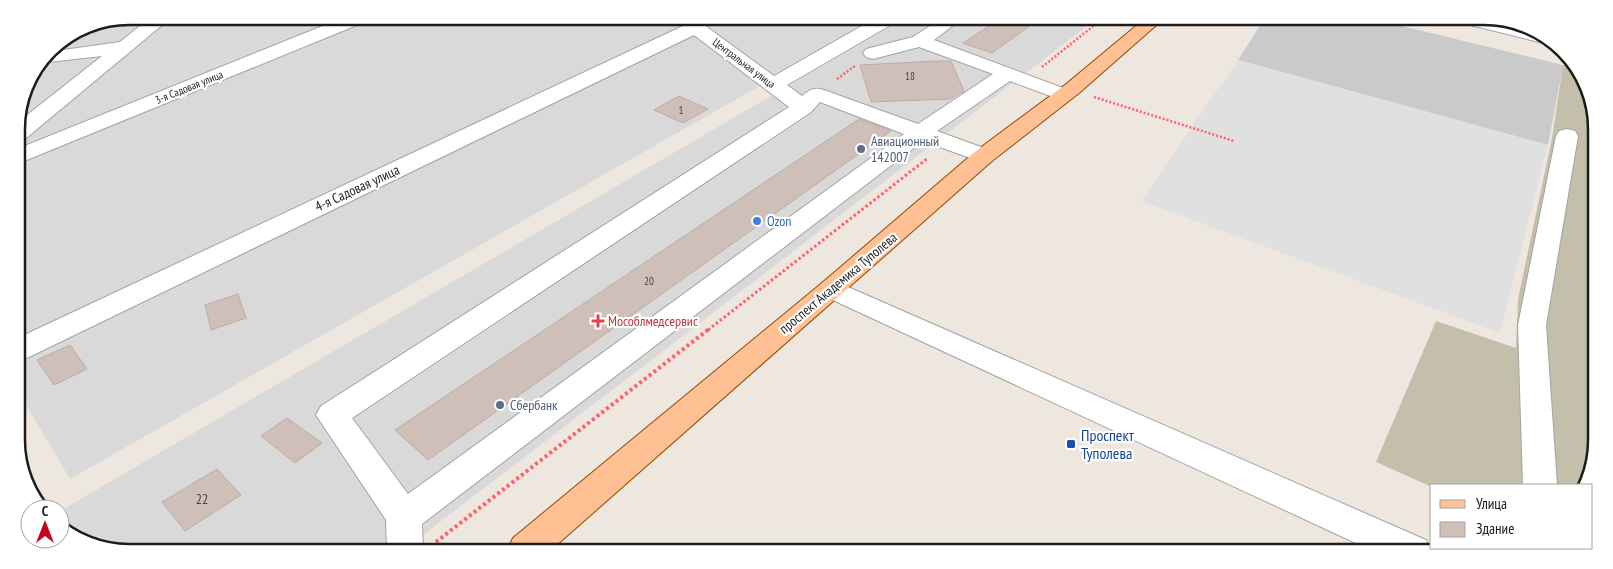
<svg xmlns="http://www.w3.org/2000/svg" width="1613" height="569" viewBox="0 0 1613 569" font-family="'PT Sans Narrow',sans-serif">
<rect width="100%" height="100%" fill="#eee7e0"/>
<!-- residential -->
<g fill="#dad9d9">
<polygon points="129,16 877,19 70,479 18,391 17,121 28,79 54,44 86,25"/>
<polygon points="901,20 1095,20 406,548 93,547 60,525 60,511"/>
</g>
<!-- religious -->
<polygon fill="#cacaca" points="1263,21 1385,22 1563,65 1548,145 1238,60"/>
<!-- construction -->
<polygon fill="#c3bfab" points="1563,65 1575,68 1596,114 1591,476 1584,485 1432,485 1432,487 1376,462 1436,321 1516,348 1518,299 1552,138"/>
<!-- parking -->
<polygon fill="#e0e0e0" points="1238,60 1548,145 1500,333 1141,201"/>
<!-- building -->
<g fill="#cebfb9" stroke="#c1aaa2">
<polygon points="998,20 1038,20 992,53 963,43"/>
<polygon points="936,61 951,61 964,91 950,99 871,102 860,65"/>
<polygon points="679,96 708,109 683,123 654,110"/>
<polygon points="859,119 891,131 428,460 395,430"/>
<polygon points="238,294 246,318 211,330 205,305"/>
<polygon points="70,345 87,369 54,385 37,360"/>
<polygon points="287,418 322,443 295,463 261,436"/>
<polygon points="217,469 241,495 185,531 162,502"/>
</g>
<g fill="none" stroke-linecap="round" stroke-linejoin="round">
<!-- minor casing -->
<g stroke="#a3a3a3" stroke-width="2">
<g id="minor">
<polygon points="152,16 173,16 25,139 17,141 17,123 102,56 40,63 49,52 120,42"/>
<polygon points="345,17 370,17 367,21 17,164 17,149"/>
<path d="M676,19h20l78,57 100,-57h23l-3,4 -107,62 15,11c8,-6 12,-9 22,-6l94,34 75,-50 -74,-27 -46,12 -7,-2 -3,-4 3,-4 47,-12 26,-17h21l-26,20 137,51 3,4 -3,4 -7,2 -54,-20 -73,50 55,20 3,5 -3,5 -8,2 -61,-22 -501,383 1,24h-36l-1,-28 -70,-105 5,-9 468,-299 -95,-72 -665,322 -11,4v-23l665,-312zM820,102l84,32 -496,360 -56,-76 459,-306z"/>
<polygon points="1470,22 1503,22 1529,28 1549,41 1543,43 1479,27 1473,26"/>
<polygon points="1567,129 1575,131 1578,136 1546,325 1557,485 1523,485 1518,325 1556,136 1559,131"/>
<polygon points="832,280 1426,540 1431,552 1375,552 822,295 818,289 822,283"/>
</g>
</g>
<!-- major casing -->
<g stroke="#934b00" stroke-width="2">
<polygon id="major" points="1142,21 1161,21 1079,93 992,161 552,549 508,549 513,538 822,283 976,151 1065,85"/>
</g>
<!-- path-far2 -->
<g stroke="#ff6069" stroke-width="2.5" stroke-dasharray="2 2" stroke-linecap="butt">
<polyline points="1042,67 1101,20"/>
<polyline points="837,79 856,65"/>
<polyline points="1094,97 1234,141"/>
</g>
<!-- path-far1 -->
<polyline stroke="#ff6069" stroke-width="3" stroke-dasharray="2.5 2.5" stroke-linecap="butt" points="708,330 928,158"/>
<!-- path -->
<polyline stroke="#ff6069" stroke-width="4" stroke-dasharray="3 3" stroke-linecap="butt" points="436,542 709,329"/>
<!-- minor -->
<use href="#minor" fill="#fff" fill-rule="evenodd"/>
<!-- major -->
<use href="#major" fill="#ffc094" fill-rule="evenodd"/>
</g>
<!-- markers -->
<g fill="#5c6f8a" stroke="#fff" stroke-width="2">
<circle cx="861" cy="149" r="5"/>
<circle cx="500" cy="405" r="5"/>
</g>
<circle fill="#3f7fe0" stroke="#fff" stroke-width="2" cx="757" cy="221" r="5"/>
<path fill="#e0444e" stroke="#fff" stroke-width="2" d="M595.5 313.5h5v5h5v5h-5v5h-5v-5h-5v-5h5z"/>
<rect fill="#1a4fb4" stroke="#fff" stroke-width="2" x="1066" y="439" width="10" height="10" rx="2.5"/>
<g text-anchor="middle" stroke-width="4.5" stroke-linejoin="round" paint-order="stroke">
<!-- far-street labels -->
<g font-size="11" fill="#1c1c1c" stroke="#fff">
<text transform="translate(744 63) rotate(37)" y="4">Центральная улица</text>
<text transform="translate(189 87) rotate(-22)" y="4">3-я Садовая улица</text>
</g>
<!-- number labels -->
<g font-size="11" fill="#484543">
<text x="910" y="80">18</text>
<text x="681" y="114">1</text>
<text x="649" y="285">20</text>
</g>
<!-- service labels -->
<g font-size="14" fill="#4e5e75" stroke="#fff" text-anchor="start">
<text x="871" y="146">Авиационный<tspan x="871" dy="16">142007</tspan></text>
<text x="510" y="410">Сбербанк</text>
</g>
<!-- street labels -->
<g font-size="14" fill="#1c1c1c" stroke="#fff">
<text transform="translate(357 188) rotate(-25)" y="5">4-я Садовая улица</text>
<text transform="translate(838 283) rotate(-40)" y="5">проспект Академика Туполева</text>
</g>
<!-- shop labels -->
<g font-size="14" fill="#366cbe" stroke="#fff" text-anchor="start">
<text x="767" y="226">Ozon</text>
</g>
<!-- health labels -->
<g font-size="14" fill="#be3a42" stroke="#fff" text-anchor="start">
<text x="608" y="326">Мособлмедсервис</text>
</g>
<!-- near-number labels -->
<g font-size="14" fill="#484543">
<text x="202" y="504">22</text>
</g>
<!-- near-transit labels -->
<g font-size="16" fill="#164399" stroke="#fff" text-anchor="start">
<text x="1081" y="441">Проспект<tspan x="1081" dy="18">Туполева</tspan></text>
</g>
</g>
<!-- crop -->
<path d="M0 0H1613V569H0ZM129 25H1484A104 104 0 0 1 1588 129V440A104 104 0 0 1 1484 544H129A104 104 0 0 1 25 440V129A104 104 0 0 1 129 25Z" fill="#fff" fill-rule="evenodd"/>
<path fill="none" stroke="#1c1c1c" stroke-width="2.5" d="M129 25H1484A104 104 0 0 1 1588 129V440A104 104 0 0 1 1484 544H129A104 104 0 0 1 25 440V129A104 104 0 0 1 129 25Z"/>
<!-- legend -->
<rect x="1430" y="484" width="162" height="65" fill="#ffffff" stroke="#a4a4a4"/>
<rect x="1440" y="500" width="25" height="8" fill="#ffc094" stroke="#a4a4a4"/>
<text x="1476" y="509" font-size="15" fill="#1c1c1c">Улица</text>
<rect x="1440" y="522" width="25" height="15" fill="#cebfb9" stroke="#a4a4a4"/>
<text x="1476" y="534" font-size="15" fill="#1c1c1c">Здание</text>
<!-- north arrow -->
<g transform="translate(45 524)"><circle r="24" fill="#ffffff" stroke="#a4a4a4"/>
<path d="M0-4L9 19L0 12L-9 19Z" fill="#c7001f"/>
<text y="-8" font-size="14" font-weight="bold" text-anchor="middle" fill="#1c1c1c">С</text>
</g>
</svg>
